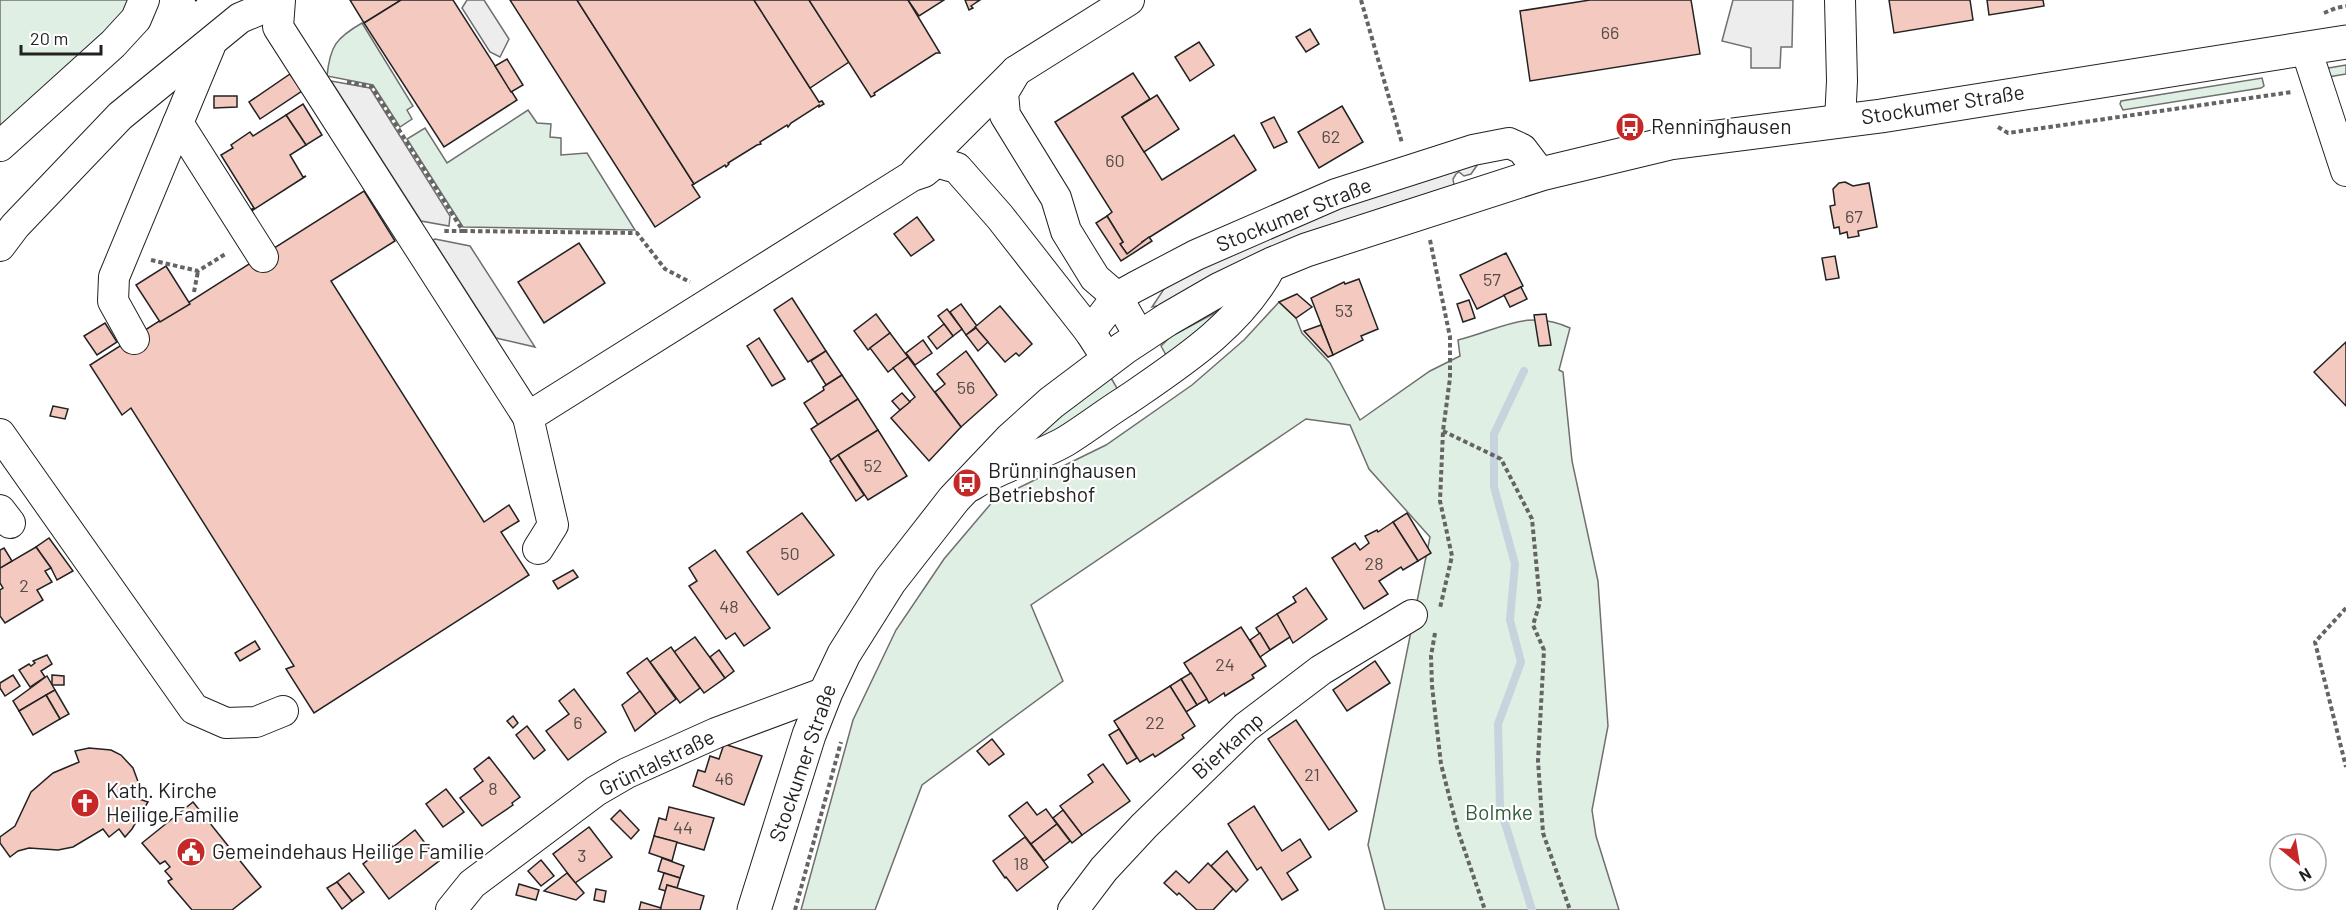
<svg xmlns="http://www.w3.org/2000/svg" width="2346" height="910" viewBox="0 0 2346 910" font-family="Barlow,sans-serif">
<rect width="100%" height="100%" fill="#fff"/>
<!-- green -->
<g fill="#e0efe3" stroke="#6f6f6f" stroke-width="1.5">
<polygon points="0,0 129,0 119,23 0,135"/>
<path d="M362,23l51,83 -6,4 5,9 -12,8 -27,-42 -46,-9c3,-30 9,-38 35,-53z"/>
<polygon points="2346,65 2346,74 2322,78 2323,69"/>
<polygon points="2262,78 2264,86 2261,88 2123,110 2120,104 2121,101"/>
<polygon points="528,110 537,123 551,124 550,137 561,138 561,155 587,153 635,230 463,227 407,139 425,128 447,163"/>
<path d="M1279,302l17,16 6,15 28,30 30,57 70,-49 30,-15 -2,-16c41,-10 70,-32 112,-12l-11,42 4,2 9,89 26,120 10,145 -16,84 4,26 23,74h-234l-17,-65 62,-308 -61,-68 -19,-44 -44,-6 -275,186 32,76 -141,104 -47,125h-74l52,-190 43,-90 48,-71 50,-59 112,-55 86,-60 52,-45z"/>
<polygon points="1222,309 1171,358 1166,355 1161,346 1170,337"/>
<polygon points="1111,378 1117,388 1114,394 1038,445 1034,438 1038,432"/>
</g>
<!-- parking -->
<g fill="#ededed" stroke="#6f6f6f" stroke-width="1.5">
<polygon points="467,0 484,0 509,39 500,57 490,52 462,8"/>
<polygon points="1733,0 1793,0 1792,47 1781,47 1780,68 1751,68 1751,48 1722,41"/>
<polygon points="331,81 370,88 450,216 449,226 421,221"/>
<polygon points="1485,154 1471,174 1464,176 1459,172 1456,174 1453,179 1454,185 1379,209 1306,237 1162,305 1152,307 1170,280 1255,238"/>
<polygon points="435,239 470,246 535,347 496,338 433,240"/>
</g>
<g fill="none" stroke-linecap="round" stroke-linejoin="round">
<!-- stream -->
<polyline stroke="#c7d3dd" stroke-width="8" points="1524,371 1494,434 1494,487 1515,564 1510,620 1521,662 1498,724 1500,807 1532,910"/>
</g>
<!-- building -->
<g fill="#f3c9c0" stroke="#222" stroke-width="1.5">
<polygon points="350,0 401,0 364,23"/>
<polygon points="401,0 453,0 517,100 444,147 364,23"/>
<polygon points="510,0 577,0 694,184 692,185 700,197 655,227"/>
<polygon points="577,0 754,0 819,102 822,101 824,104 819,107 819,105 791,123 788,127 787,125 760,142 761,144 757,145 728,163 729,164 726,167 725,165 694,184"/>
<polygon points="754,0 809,0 849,62 810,88"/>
<polygon points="809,0 908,0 940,53 936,53 874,93 875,95 871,97"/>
<polygon points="908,0 944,0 919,16"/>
<polygon points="965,0 980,0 971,6 973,8 969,10"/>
<polygon points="1590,0 1691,0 1700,54 1530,81 1520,11"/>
<polygon points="1889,0 1970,0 1973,20 1894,33"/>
<polygon points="1987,0 2043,0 2044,6 1989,15"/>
<polygon points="1310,29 1319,44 1306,52 1296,37"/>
<polygon points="1199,42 1214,65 1190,81 1175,57"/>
<polygon points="507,59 523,85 511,92 495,66"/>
<polygon points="1133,73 1150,99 1122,117 1162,180 1234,135 1256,170 1142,242 1143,243 1127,254 1120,244 1123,242 1107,216 1112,212 1055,122"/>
<polygon points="290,74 302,91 260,119 249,102"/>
<polygon points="1157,95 1179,129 1144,152 1122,117"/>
<polygon points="214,96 237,96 237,107 214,108"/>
<polygon points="303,104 322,135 306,145 286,115"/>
<polygon points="1342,106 1363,142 1319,168 1298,132"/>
<polygon points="286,115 306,145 290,155 303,177 306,176 250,212 250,210 254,208 221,155 233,148 231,145 250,132 253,136"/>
<polygon points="1274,117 1287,142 1274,148 1261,123"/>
<polygon points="1845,182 1853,186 1869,183 1877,227 1858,231 1859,236 1848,238 1847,232 1840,234 1839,227 1834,228 1830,206 1835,205 1833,189 1839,183"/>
<polygon points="364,191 395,241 331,281 484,522 509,505 519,521 501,532 529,575 314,713 286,669 294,666 131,408 122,415 90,365"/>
<polygon points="1107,216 1123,242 1120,244 1127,254 1149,237 1152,241 1121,261 1096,223"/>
<polygon points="917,217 934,240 911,256 894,234"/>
<polygon points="579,243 605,283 544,323 518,282"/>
<polygon points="1506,253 1523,286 1477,309 1460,275"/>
<polygon points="1835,256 1839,278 1826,280 1822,258"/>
<polygon points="166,266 190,304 160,322 136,285"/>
<polygon points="1359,279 1378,329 1361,336 1363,340 1333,355 1311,298 1344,282 1345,284"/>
<polygon points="1521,287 1527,299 1510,307 1504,295"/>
<polygon points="1297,294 1312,307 1296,318 1279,302"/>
<polygon points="792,298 826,351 808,362 774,310"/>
<polygon points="1469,300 1475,318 1463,322 1457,304"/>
<polygon points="961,304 977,326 966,335 950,312"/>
<polygon points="1000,306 1032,344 1019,356 1016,353 1005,362 975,327"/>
<polygon points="947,309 962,329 953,336 938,316"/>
<polygon points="876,314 890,333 868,350 854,331"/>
<polygon points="1546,314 1551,345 1539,346 1534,315"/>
<polygon points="105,323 117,342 97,355 84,336"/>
<polygon points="944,324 953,336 937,349 928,337"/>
<polygon points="1321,325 1333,355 1328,357 1304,331"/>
<polygon points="976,328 988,342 978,351 966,335"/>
<polygon points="890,333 908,357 888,372 870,348"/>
<polygon points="759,338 785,379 772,386 747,346"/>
<polygon points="923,340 932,353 915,365 906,353"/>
<polygon points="2346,342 2346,406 2314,372"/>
<polygon points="826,351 842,375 826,385 811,361"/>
<polygon points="966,351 997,395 961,427 935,392 945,384 937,374"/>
<polygon points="908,357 961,427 929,461 891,418 915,397 893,368"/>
<polygon points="842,375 858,399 818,425 804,403 824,390 823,387"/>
<polygon points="902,393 910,402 900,410 892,401"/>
<polygon points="858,399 878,430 831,460 811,429"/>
<polygon points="53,406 68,409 65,419 50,416"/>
<polygon points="878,430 907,476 868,500 838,455"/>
<polygon points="838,455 864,495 856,501 830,461"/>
<polygon points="802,513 834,555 778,595 747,552"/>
<polygon points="1407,513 1431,553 1418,561 1393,522"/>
<polygon points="1393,522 1418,561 1403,570 1401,567 1379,581 1388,594 1364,609 1332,558 1355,543 1360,550 1369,543 1365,536 1377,530 1378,532"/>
<polygon points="49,538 73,571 57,580 51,568 36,547"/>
<polygon points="36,547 51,568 45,571 52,582 37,590 43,600 5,623 0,616 0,590 3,588 0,583 0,568"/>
<polygon points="4,548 12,561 0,568 0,550"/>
<polygon points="715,550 770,628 744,646 735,633 726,639 689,586 697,581 689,568"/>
<polygon points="573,570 578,577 558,589 553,581"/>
<polygon points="1306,588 1327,619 1293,643 1277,614 1296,602 1293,597"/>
<polygon points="1277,614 1290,637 1270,650 1256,628"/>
<polygon points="1241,627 1266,666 1252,675 1254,678 1225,696 1224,693 1209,703 1184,663"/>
<polygon points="1260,633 1270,650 1260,657 1250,640"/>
<polygon points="695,637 725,678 704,693 674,652"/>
<polygon points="255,641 260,649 240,661 235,653"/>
<polygon points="671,647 700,688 680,703 650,662"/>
<polygon points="719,650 734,671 725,678 710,657"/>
<polygon points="47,655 52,664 41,671 45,677 30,687 19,670 29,664 31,666 35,663 33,661"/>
<polygon points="647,658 676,699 656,714 627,673"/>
<polygon points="1375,661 1390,683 1347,711 1333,690"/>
<polygon points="1191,673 1207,699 1197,705 1181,679"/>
<polygon points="13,675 20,686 5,696 0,688 0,683"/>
<polygon points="52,675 64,676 64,685 52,685"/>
<polygon points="47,676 55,690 19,711 13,701"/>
<polygon points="1181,679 1197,705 1186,712 1170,686"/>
<polygon points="1170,686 1195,726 1182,735 1184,738 1155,757 1153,754 1140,762 1114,721"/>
<polygon points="574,689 606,732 568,760 546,731 569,714 559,701"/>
<polygon points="55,690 69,714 60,719 46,695"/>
<polygon points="640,691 656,714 635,731 622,705"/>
<polygon points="46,695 60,719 33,735 19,711"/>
<polygon points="513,716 518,723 513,728 507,721"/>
<polygon points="1296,720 1357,811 1329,830 1268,739"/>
<polygon points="527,726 545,750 534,759 516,735"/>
<polygon points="1119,729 1137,758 1127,764 1109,735"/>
<polygon points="992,739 1004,754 989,765 977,751"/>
<polygon points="724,744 762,756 744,805 693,786 698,770 705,772 710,756 719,759"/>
<polygon points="89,748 111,750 121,755 133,768 140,787 139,799 148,802 132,829 125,837 119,829 109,837 103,829 73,847 58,850 29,848 18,851 10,857 0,843 0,837 15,826 31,792 53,773 79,762 75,751"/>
<polygon points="489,757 520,797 512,803 513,805 482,826 460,798 483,781 474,769"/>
<polygon points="1103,764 1130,801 1082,835 1060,806 1093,782 1088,775"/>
<polygon points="446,789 464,812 443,827 426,804"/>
<polygon points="193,802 261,887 232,910 192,910 169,883 168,881 172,879 165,871 170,867 165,861 160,864 142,843"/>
<polygon points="1027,802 1037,815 1046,809 1057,824 1031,844 1009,816"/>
<polygon points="1254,806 1282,851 1300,839 1311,857 1287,873 1298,890 1282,900 1261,867 1257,870 1228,824"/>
<polygon points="669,807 714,818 704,850 654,836 659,818 666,820"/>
<polygon points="620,810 639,830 631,839 611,819"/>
<polygon points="1063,810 1082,835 1072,843 1053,818"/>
<polygon points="1057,824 1070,841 1044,861 1031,844"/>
<polygon points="589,827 612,857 575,883 553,854"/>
<polygon points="415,830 439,861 389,899 363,864 390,843 393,847"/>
<polygon points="654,836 677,842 672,861 649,853"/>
<polygon points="1025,837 1048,867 1017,891 1006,877 1005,878 993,861"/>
<polygon points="1227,851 1248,880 1236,892 1211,866"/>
<polygon points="662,858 684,866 680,878 658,871"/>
<polygon points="541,860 554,876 541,886 528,871"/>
<polygon points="1208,863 1233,889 1213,910 1197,910 1179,893 1177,895 1164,883 1176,871 1189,883"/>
<polygon points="349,873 364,892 352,901 337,882"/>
<polygon points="567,873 584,893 576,900 544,891"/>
<polygon points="664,873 680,878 677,888 667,885 666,891 659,889"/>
<polygon points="337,882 352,901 342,909 327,888"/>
<polygon points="519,884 539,890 536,900 516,895"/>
<polygon points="667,885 704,896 700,910 660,910"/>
<polygon points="596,889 606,891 604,902 594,900"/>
<polygon points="641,902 661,908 660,910 639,910"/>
</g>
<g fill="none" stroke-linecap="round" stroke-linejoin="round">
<!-- minor casing -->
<g stroke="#222" stroke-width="32">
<g id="minor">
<polyline points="280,0 278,27 528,417 912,176 924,172 936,162 957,168 1000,217 1090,332 1108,360"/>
<polyline points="2306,49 2346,171"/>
<polyline points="1016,71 1003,93 1005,115 1056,198 1066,231 1095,278 1117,297 1140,337"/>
<polyline points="1840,121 1842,81 1840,0"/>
<polyline points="178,123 263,257"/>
<polyline points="0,146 113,44 136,19 144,0"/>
<polyline points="916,171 1016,71 1129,0"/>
<polyline points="0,246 15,226 120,116 240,18 278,2"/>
<polyline points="1090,332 1117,297 1135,287 1196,255 1336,194 1473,150 1509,143 1522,149 1541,174"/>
<polyline points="134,339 113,301 114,277 210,46"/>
<polyline points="528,417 553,525 538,549"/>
<polyline points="0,434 194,709 226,723 256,722 283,711"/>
<path d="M971,486c29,-20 64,-27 95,-45 21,-13 40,-28 61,-41 54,-37 115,-76 145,-136"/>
<polyline points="0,510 10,523"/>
<polyline points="451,910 472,884 596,791 627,773 716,733 826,692"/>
<polyline points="1073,910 1104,869 1144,826 1246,727 1321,670 1412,615"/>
</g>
</g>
<!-- major casing -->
<g stroke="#222" stroke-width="35">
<polyline id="major" points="754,910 809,735 826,692 844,654 890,581 954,499 1010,440 1051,403 1124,348 1168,319 1220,289 1272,264 1306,250 1541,174 1670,143 1881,116 2346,42"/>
</g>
<!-- path -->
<g stroke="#646464" stroke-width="4" stroke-dasharray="4.5 3" stroke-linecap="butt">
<polyline points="1361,0 1402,143"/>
<polyline points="2324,13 2336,8 2346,6"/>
<polyline points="347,82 372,87 463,231 442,231"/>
<polyline points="1998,127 2008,133 2292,92"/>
<polyline points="463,231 637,233 665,269 690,282"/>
<polyline points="1430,240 1450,337 1450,378 1443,431 1440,501 1452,556 1440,608"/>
<polyline points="151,260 198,271 227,253"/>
<polyline points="194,292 198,271"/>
<polyline points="1443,431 1501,459 1532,519 1540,602 1533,625 1544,650 1538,761 1543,833 1570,910"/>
<polyline points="2346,608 2315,642 2346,767"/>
<polyline points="1435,633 1431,656 1432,686 1441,764 1458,831 1485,910"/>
<polyline points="795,910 841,742"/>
</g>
<!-- minor -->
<use href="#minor" stroke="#fff" stroke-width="30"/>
<!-- major -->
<use href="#major" stroke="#fff" stroke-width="33"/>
<!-- fence -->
<polyline stroke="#222" stroke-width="1.5" stroke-dasharray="8 3" stroke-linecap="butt" points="195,1 197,0"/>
</g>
<!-- icons -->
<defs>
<g id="bus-disc" transform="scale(1.5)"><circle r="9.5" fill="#c62828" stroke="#fff"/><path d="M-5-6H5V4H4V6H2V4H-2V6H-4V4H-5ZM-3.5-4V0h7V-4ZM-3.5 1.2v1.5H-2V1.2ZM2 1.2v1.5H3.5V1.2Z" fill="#fff"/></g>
<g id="church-disc" transform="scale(1.5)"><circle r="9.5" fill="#c62828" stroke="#fff"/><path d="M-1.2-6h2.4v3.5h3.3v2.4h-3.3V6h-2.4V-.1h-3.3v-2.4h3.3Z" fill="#fff"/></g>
<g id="civic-disc" transform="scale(1.5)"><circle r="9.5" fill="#c62828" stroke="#fff"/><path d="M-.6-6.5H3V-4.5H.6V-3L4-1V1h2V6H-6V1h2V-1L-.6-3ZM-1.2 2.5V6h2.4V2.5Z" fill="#fff"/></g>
</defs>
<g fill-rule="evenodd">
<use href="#bus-disc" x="1630" y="127"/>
<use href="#bus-disc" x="967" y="483"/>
<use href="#church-disc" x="85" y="803"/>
<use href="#civic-disc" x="191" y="852"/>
</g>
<g text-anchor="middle" stroke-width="4.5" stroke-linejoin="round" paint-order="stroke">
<!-- number labels -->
<g font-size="18" fill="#564c4a">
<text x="1610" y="39">66</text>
<text x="1331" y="143">62</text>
<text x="1115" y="167">60</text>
<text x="1854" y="223">67</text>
<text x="1492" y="286">57</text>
<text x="1344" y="317">53</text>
<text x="966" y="394">56</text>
<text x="873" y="472">52</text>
<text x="790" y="560">50</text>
<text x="1374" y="570">28</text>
<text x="24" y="592">2</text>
<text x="729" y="613">48</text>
<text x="1225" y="671">24</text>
<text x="578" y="729">6</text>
<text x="1155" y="729">22</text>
<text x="1312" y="781">21</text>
<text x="724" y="785">46</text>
<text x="493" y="795">8</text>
<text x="683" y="834">44</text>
<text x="582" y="862">3</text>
<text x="1021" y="870">18</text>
</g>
<!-- street labels -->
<g font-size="21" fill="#222" stroke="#fff">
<text transform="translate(1943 105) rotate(-9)" y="7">Stockumer Straße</text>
<text transform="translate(1294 215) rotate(-22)" y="7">Stockumer Straße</text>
<text transform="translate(1228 746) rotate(-42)" y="7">Bierkamp</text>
<text transform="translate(657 763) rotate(-26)" y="7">Grüntalstraße</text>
<text transform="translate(803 763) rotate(-71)" y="7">Stockumer Straße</text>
</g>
<!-- poi labels -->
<g font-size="21" fill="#222" stroke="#fff" text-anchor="start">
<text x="1651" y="134">Renninghausen</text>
<text x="988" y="478">Brünninghausen<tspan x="988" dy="24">Betriebshof</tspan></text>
<text x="106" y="798">Kath. Kirche<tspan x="106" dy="24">Heilige Familie</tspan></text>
<text x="212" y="859">Gemeindehaus Heilige Familie</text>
</g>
<!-- park labels -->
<g font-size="21" fill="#2f5e38" stroke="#fff">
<text x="1499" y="820">Bolmke</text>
</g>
</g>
<!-- north arrow -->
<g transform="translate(2298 862) rotate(150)"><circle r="28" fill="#ffffff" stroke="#a7a7a7" stroke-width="1.5"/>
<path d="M0-4.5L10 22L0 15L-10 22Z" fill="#c62828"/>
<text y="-9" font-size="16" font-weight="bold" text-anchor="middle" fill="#222222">N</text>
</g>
<!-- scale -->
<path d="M21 45v9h80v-9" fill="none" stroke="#222222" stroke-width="3"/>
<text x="30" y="45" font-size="18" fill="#222222" stroke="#ffffff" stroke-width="4.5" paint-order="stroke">20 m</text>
</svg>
